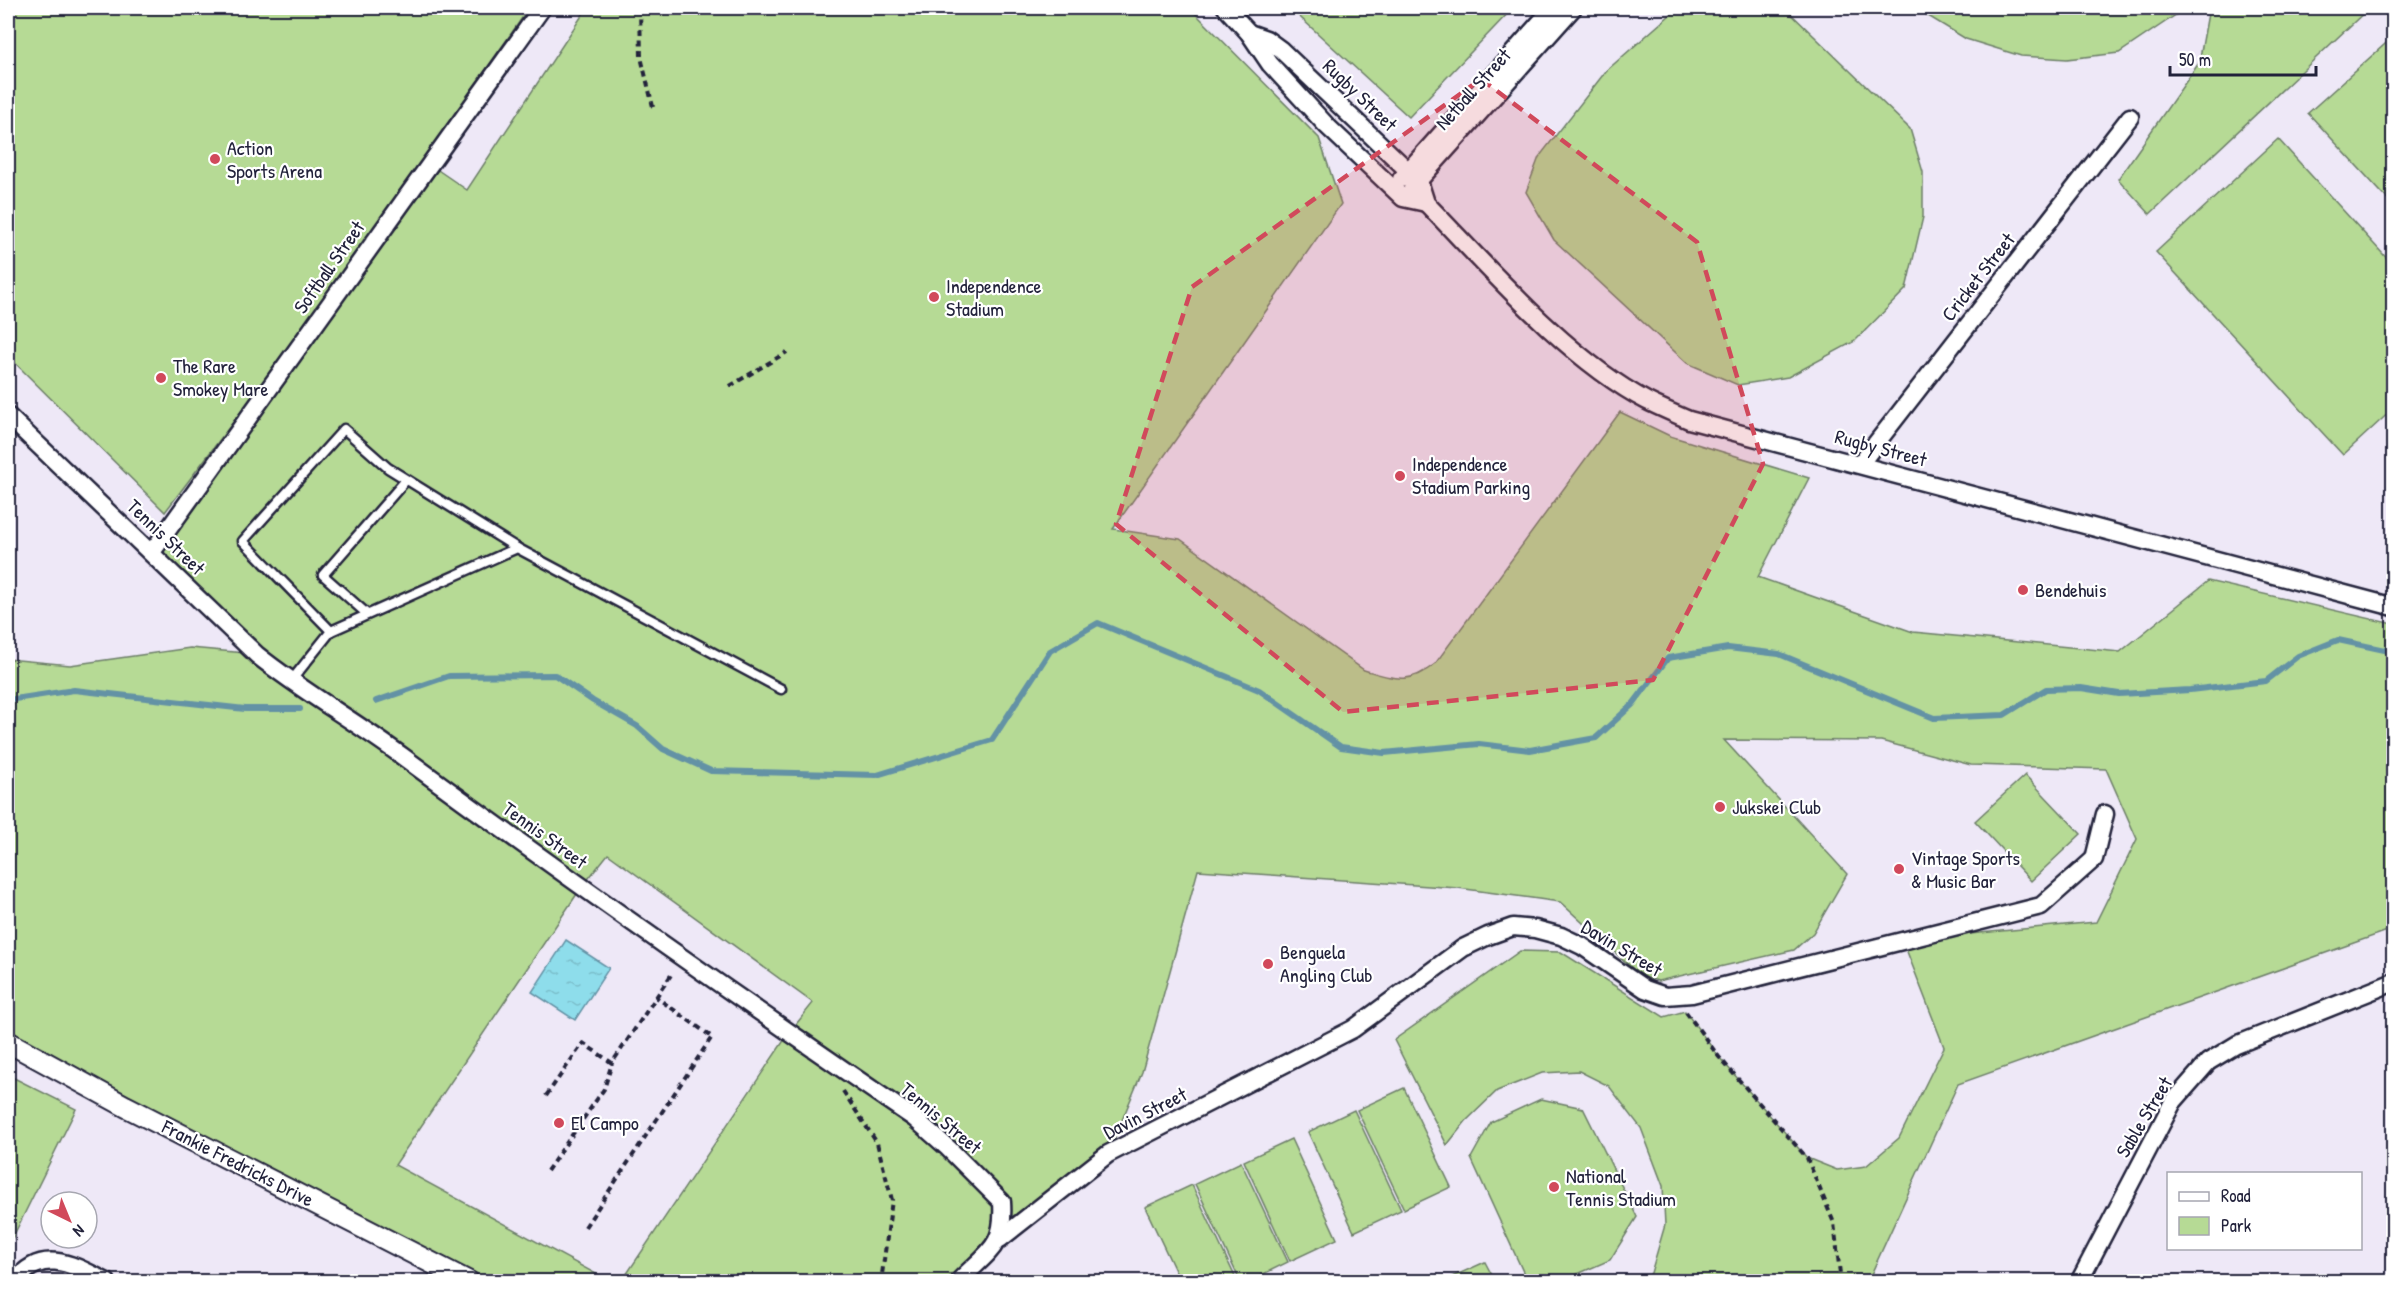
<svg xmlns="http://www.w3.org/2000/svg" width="2401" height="1289" viewBox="0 0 2401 1289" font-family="'Patrick Hand',sans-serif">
<defs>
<pattern id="water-ripples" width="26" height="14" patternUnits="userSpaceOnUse" patternTransform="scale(1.5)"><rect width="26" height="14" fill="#8eddeb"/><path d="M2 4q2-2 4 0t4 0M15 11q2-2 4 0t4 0" fill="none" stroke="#7abdca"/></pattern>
</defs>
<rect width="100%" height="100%" fill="#eee8f7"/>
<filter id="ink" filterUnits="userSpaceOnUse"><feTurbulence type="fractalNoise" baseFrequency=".0167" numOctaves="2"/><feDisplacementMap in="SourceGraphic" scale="12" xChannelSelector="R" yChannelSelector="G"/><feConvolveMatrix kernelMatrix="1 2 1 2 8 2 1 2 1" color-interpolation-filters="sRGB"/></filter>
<g filter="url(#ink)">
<!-- green -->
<g fill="#b6da95" stroke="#6c7e68" stroke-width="1.5">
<polygon points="8,8 529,8 318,310 165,512 8,356"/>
<path d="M587,8h603l129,130 22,66 -228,325 67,10 184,131c32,9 44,15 71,-6l185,-252 50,24 139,42 -51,99 155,55 207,20 88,-71 185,43v305l-435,155 -90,197h-223l6,-8 14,-48 -2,-39 -22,-58 -32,-42 -30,-15 -37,2 -45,18 -31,30 -19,24 -53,-105 126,-89 41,1 103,65 21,-6 34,46 88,101 30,12 29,-4 33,-28 45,-91 -38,-98 53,-14 137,-13 41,-83 -31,-70 -135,-4 -90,-24 -157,-1 123,134 -34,59 -19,17 -136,31 -17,-5 -81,-74 -102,-14 -260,-18 -56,202 -34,82 -150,127h-336l167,-248 24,-30 -205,-149 -27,34 -186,277 214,116h-140l-461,-243v-379l62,6 120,-17 67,6 -105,-102 277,-388 38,26z"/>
<polygon points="1290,8 1513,8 1409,117"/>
<polygon points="1678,8 1785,8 1910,129 1923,172 1923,217 1906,289 1855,341 1788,377 1738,385 1687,363 1554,240 1526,192 1539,157 1606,71"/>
<polygon points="1915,8 2186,8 2119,53 2067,59 2021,56 1966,39"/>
<polygon points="2209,8 2369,8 2150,214 2118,179 2199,63"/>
<polygon points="2393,37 2393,205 2308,113"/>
<polygon points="2278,139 2393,265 2393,409 2343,455 2156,252"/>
<polygon points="2025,775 2081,834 2031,881 1975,821"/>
<polygon points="8,1075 76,1109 8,1247"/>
<polygon points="1404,1088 1451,1187 1404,1209 1357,1110"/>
<polygon points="1541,1099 1583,1108 1637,1217 1610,1260 1566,1279 1525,1276 1471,1158 1491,1122"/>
<polygon points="1354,1110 1401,1210 1354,1232 1308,1132"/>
<polygon points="1291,1139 1337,1239 1290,1261 1244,1161"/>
<polygon points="1241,1162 1288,1262 1247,1282 1240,1281 1195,1184"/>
<polygon points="1192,1185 1237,1281 1180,1281 1145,1207"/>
<polygon points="1485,1262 1495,1281 1443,1281"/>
</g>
<!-- water -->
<polygon fill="url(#water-ripples)" stroke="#6392a5" stroke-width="1.5" points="566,940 609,968 575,1020 532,992"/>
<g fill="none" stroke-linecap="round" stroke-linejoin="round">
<!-- stream -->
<g stroke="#6392a5" stroke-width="6">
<polyline points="8,700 74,690 245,709 300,709"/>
<polyline points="376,701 449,676 555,675 593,701 637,726 663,749 711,771 877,775 992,740 1050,651 1098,623 1259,690 1341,747 1384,753 1479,744 1530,750 1596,738 1633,704 1668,658 1728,648 1779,654 1934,718 2004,715 2046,689 2081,688 2119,694 2190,690 2266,681 2298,656 2338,640 2394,652"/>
</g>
<!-- service casing -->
<g stroke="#22223b" stroke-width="13">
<g id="service">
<polyline points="367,614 323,575 406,480"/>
<polyline points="331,631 243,541 344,429 388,468 517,548"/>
<polyline points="291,681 331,631 517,548 781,689"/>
</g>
</g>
<!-- minor casing -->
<g stroke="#22223b" stroke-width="21">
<g id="minor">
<polyline points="1226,8 1249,33 1270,64 1327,126 1403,198 1426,203"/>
<path d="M1249,33l17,6 15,11 138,131 7,22c63,65 141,156 221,198 14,7 28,13 42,19l705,187"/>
<polyline points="1401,179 1553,8"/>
<polyline points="1412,188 1573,8"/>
<path d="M8,416l249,239c46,37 98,66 145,101 168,124 339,244 512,362l34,30 54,54c3,46 -14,49 -44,80"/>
<polyline points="1860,464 2130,117"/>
<polyline points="152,552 542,8"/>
<polyline points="1000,1239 1108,1154 1353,1029 1463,948 1488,936 1513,927 1535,929 1561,936 1582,946 1645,989 1665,996 1692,994 2041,906 2094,859 2105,814"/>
<path d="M15,1282c27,-37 60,-16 92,0"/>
<polyline points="2079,1282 2173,1102 2208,1062 2236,1045 2394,982"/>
</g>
</g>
<!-- tertiary casing -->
<g stroke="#22223b" stroke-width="24">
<polyline id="tertiary" points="8,1042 125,1106 469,1282"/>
</g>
<!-- path -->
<g stroke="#22223b" stroke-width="4" stroke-dasharray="6 4.5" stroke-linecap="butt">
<polyline points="640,8 641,57 654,111"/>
<polyline points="730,386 787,352"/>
<polyline points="1686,1012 1719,1057 1807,1158 1834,1223 1840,1274 1838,1282"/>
<polyline points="843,1091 877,1143 892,1200 881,1282"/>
<polyline points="546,1096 583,1043 612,1063 673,972"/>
<polyline points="547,1171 604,1089 612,1063"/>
<polyline points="585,1227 712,1037 656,997"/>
</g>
<!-- service -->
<use href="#service" stroke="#fff" stroke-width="8"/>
<!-- minor -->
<use href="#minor" stroke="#fff" stroke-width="16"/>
<!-- tertiary -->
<use href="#tertiary" stroke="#fff" stroke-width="20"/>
</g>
</g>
<!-- marked area -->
<path fill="#d1495b" fill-opacity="0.2" stroke="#d1495b" stroke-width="4.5" stroke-dasharray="12 8" stroke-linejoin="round" d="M1481,79l216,163 66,222 -110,216 -310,32 -227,-188 76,-237z"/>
<!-- markers -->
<g fill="#d1495b" stroke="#fff" stroke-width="2">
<circle cx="215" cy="159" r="6"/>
<circle cx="934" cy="297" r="6"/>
<circle cx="161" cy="378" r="6"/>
<circle cx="1400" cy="476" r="6"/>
<circle cx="2023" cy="590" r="6"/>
<circle cx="1720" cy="807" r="6"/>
<circle cx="1899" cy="869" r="6"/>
<circle cx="1268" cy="964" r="6"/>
<circle cx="559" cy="1123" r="6"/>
<circle cx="1554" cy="1187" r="6"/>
</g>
<g text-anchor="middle" stroke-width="4.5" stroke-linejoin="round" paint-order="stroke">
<!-- street labels -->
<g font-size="20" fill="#22223b" stroke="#fff">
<text transform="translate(1473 89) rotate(-48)" y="7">Netball Street</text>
<text transform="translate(1360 95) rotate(44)" y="7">Rugby Street</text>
<text transform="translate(329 267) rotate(-55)" y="7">Softball Street</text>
<text transform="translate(1978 277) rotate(-52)" y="7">Cricket Street</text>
<text transform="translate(1881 448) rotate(15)" y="7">Rugby Street</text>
<text transform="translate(166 537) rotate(44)" y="7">Tennis Street</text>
<text transform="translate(545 835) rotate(36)" y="7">Tennis Street</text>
<text transform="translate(1622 948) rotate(31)" y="7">Davin Street</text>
<text transform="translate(1145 1113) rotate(-27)" y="7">Davin Street</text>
<text transform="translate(2144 1117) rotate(-59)" y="7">Sable Street</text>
<text transform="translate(941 1118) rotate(40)" y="7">Tennis Street</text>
<text transform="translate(238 1163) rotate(27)" y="7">Frankie Fredricks Drive</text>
</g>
<!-- poi labels -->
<g font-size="20" fill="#22223b" stroke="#fff" text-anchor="start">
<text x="227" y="155">Action<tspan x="227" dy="23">Sports Arena</tspan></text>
<text x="946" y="293">Independence<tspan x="946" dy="23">Stadium</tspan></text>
<text x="173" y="373">The Rare<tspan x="173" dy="23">Smokey Mare</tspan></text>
<text x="1412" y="471">Independence<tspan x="1412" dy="23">Stadium Parking</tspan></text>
<text x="2035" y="597">Bendehuis</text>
<text x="1732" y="814">Jukskei Club</text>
<text x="1911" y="865">Vintage Sports<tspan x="1911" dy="23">&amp; Music Bar</tspan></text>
<text x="1280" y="959">Benguela<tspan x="1280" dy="23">Angling Club</tspan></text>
<text x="571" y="1130">El Campo</text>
<text x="1566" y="1183">National<tspan x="1566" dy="23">Tennis Stadium</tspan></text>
</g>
</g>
<!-- margin -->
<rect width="2401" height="1289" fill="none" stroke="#fff" stroke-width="30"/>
<rect x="15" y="15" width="2371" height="1259" fill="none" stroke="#22223b" stroke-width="2" filter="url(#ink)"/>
<!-- legend -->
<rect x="2167" y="1172" width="195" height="78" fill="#ffffff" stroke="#a7a7b1" stroke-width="1.5"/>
<rect x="2179" y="1192" width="30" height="9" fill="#ffffff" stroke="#a7a7b1" stroke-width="1.5"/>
<text x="2221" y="1202" font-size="18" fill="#22223b">Road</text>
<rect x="2179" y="1217" width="30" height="18" fill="#b6da95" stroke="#a7a7b1" stroke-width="1.5"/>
<text x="2221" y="1232" font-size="18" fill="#22223b">Park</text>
<!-- north arrow -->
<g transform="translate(69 1220) rotate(137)"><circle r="28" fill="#ffffff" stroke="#a7a7b1" stroke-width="1.5"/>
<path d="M0-4.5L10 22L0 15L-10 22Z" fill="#d1495b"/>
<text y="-9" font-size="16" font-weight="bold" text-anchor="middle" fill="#22223b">N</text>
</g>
<!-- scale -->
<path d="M2170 66v9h146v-9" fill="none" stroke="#22223b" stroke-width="3"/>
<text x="2179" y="66" font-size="18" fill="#22223b" stroke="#ffffff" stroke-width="4.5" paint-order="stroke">50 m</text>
</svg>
